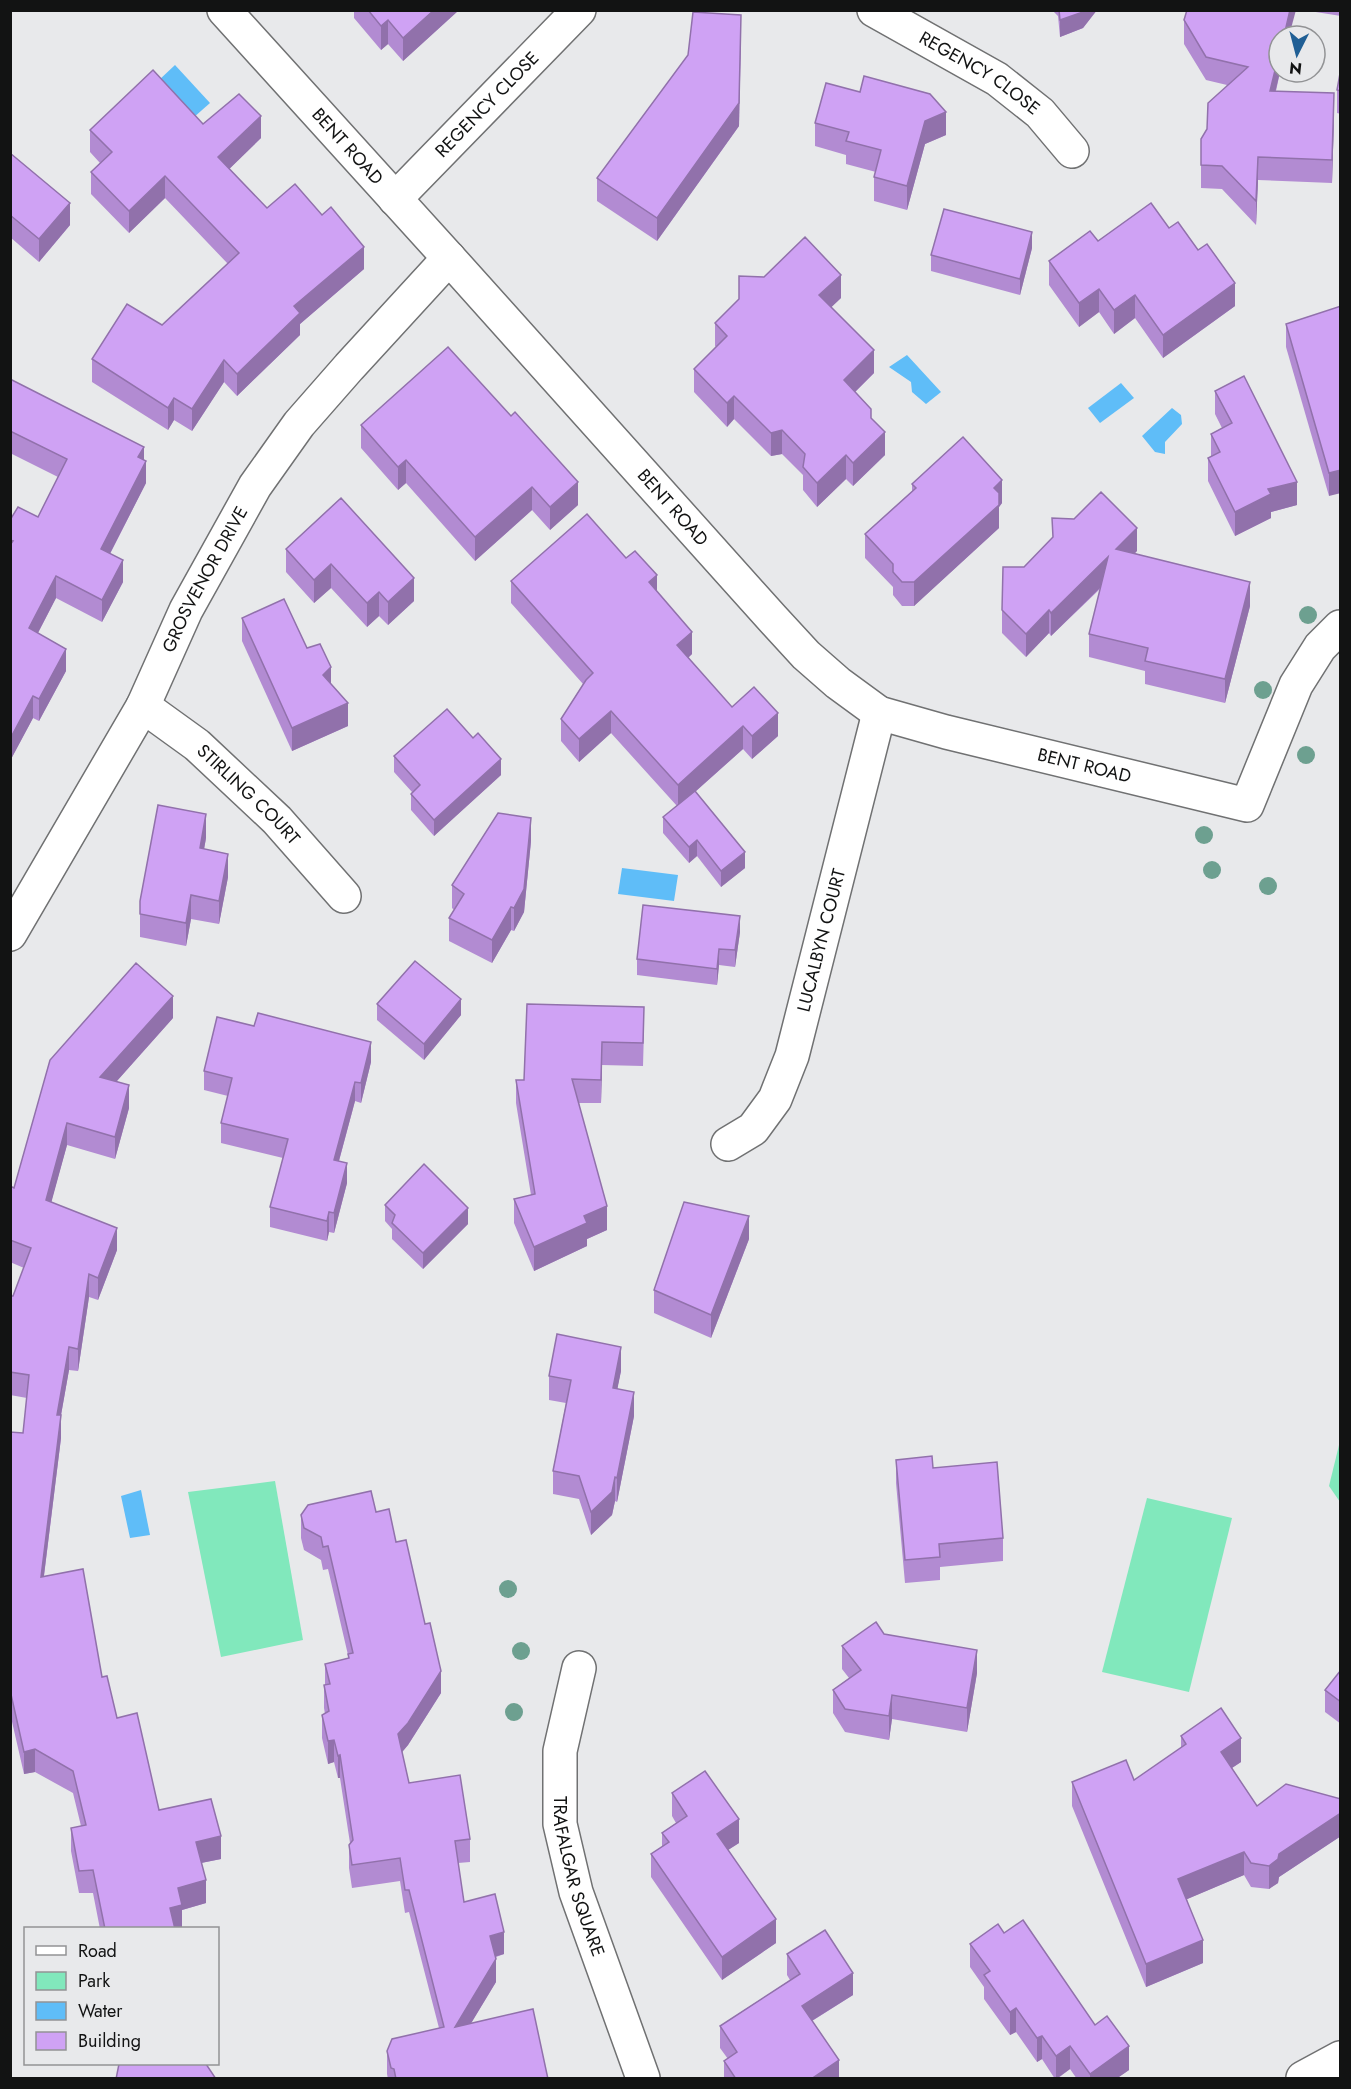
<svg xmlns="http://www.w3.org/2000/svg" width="1351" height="2089" viewBox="0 0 1351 2089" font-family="Jost,sans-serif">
<rect width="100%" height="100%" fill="#e8e9eb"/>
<!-- park -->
<g fill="#81e8bc">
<polygon points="1340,1441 1340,1502 1329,1486"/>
<polygon points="275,1481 303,1640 221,1657 188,1492"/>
<polygon points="1147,1498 1232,1518 1189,1692 1102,1672"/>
</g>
<!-- water -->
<g fill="#5fbdf8">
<polygon points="175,65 210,103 193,118 158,81"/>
<polygon points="907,355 941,392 926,404 912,392 911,382 889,367"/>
<polygon points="1121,383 1134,398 1100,423 1088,408"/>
<polygon points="1172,408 1181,415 1182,424 1165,442 1165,454 1155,452 1142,436"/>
<polygon points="622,868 678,875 674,901 618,894"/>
<polygon points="141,1490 150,1535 130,1538 121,1496"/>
</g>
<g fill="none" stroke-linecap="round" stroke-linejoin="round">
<!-- street casing -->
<g stroke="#707172" stroke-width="36">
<g id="street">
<path id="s1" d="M224,10l225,248 323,360 34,37 32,28 41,30 67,19 301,73 49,-120 24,-38 20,-20"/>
<path id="s2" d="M874,10l123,69 43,34 32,38"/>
<path id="s3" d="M395,199l184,-189"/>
<path id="s4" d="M143,706l54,39 80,75 67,76"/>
<path id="s5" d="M10,934l133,-228 43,-96 69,-124 44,-62 50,-57 100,-109"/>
<path id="s6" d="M728,1144l25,-15 22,-30 17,-43 87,-343"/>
<path id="s7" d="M579,1668l-19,83v73l16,68 67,186"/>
<polyline points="1303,2078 1340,2058"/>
</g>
</g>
<!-- street -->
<use href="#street" stroke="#fff" stroke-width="33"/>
</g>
<!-- trees -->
<g fill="#6da090">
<circle cx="1308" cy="615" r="9"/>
<circle cx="1263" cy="690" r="9"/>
<circle cx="1306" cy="755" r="9"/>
<circle cx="1204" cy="835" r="9"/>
<circle cx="1212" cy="870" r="9"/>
<circle cx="1268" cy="886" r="9"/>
<circle cx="508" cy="1589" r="9"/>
<circle cx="521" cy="1651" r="9"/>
<circle cx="514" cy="1712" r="9"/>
</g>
<!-- wall -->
<g fill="#b28bd2">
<polygon points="354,10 459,10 403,61 388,44 381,50 354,18"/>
<polygon points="1052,10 1097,10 1083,28 1060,37 1058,16"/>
<polygon points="1303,10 1341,10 1341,16"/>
<polygon points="1184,20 1280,72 1276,91 1334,116 1332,183 1258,180 1256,225 1222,189 1201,188 1201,165 1207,129 1227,85 1206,80 1184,44"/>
<polygon points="741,38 739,126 657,241 597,201 597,178"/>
<polygon points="1341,68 1341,114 1337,113 1337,90"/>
<polygon points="815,123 946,135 925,144 907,210 874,201 874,177 876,172 846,164 846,155 815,146"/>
<polygon points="203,124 261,138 229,169 267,208 364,269 300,324 300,335 237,396 224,382 192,431 174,420 168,430 92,382 92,359 162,325 228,264 165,198 129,233 91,194 91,172 100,163 90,152 90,130"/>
<polygon points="10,153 70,225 39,262 10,237"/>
<polygon points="1169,228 1235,306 1163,358 1135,318 1114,334 1099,312 1079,327 1049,285 1049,261 1098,241"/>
<polygon points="1032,248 1020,295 931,271 931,255"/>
<polygon points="841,298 831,307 874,373 855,392 871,418 885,455 853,486 846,479 817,507 803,490 803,475 782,454 771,456 734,419 727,427 694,392 694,369 716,347 715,346 715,323"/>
<polygon points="1341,306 1329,496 1286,347 1286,324"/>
<polygon points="448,347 578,505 550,530 532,510 475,561 406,483 398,490 361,448 361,425"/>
<polygon points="10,379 144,461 146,483 110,554 123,582 102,622 56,598 38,633 66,671 39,721 33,718 10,761 10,520 38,517 58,477 10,453"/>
<polygon points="1215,391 1297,505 1271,512 1271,518 1235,536 1208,481 1208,458 1211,456 1211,434 1222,428 1215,414"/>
<polygon points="912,484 1002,503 999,507 999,528 914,606 902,606 893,595 893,587 865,558 865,534 912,491"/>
<polygon points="341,498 414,601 388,625 379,616 367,627 331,588 314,603 286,572 286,549"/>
<polygon points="1137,551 1135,553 1250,606 1225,703 1145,684 1145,671 1089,657 1089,634 1101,588 1051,636 1049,633 1026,657 1002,633 1002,610"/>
<polygon points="626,558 657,592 692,654 688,658 732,707 778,736 752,759 743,749 695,792 745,868 721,887 697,856 689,863 663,833 663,817 677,806 611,733 579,762 561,741 561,719 583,684 511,603 511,581"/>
<polygon points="242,618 307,648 348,726 292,751 242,641"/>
<polygon points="394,756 501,775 434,836 411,810 411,794 412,792 394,772"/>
<polygon points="206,838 204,849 228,877 219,924 191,919 186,946 140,937 140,901"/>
<polygon points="531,841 524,912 514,931 511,930 492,963 449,941 449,918 454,910 452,908 452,885"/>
<polygon points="740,932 735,967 719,965 717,985 637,975 637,959"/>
<polygon points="377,1004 461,1015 424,1060 377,1020"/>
<polygon points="527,1004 644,1030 643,1066 602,1065 601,1103 579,1103 607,1230 587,1239 587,1246 534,1271 514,1223 514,1199 531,1195 516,1103 516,1080 524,1080"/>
<polygon points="173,1018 116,1082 129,1108 115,1159 67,1145 51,1202 117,1250 98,1300 89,1297 78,1371 69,1370 61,1415 61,1438 44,1576 102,1677 117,1718 159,1810 221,1859 201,1863 206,1903 182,1910 182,1928 100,1929 93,1893 79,1893 71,1851 71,1828 81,1826 73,1793 35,1772 24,1774 10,1713 10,1432 23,1433 27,1398 10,1395 10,1296 13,1296 24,1268 10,1262 10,1186 14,1188 50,1060"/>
<polygon points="371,1062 361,1103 355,1101 339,1161 347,1183 334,1233 329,1232 327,1241 270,1227 270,1207 283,1158 221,1143 221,1123 228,1096 204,1090 204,1071"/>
<polygon points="385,1205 468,1224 423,1269 392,1239 392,1229 385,1221"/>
<polygon points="749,1239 711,1338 654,1313 654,1290"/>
<polygon points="621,1371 617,1389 634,1416 617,1502 615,1501 612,1515 591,1535 579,1499 553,1494 553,1471 566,1403 549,1400 549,1376"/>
<polygon points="896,1460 933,1468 1003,1538 1003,1561 940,1567 940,1580 905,1583 896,1483"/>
<polygon points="376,1512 396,1542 441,1693 408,1745 402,1752 409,1783 470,1839 470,1862 458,1863 464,1902 504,1954 496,1957 496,1982 471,2023 548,2079 388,2079 387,2074 387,2051 439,2028 409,1912 405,1913 400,1881 352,1888 349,1868 349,1845 350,1843 340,1778 338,1778 334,1762 328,1764 322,1738 322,1715 325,1714 324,1708 324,1685 325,1685 325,1664 348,1659 348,1655 328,1569 323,1570 321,1560 304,1550 301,1538 301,1515"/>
<polygon points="884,1634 977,1673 967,1732 892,1719 889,1740 845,1732 833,1713 833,1690 849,1678 842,1669 842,1646"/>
<polygon points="1341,1670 1341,1724 1325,1712 1325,1690"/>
<polygon points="1181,1736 1241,1762 1232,1768 1257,1806 1341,1799 1341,1836 1279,1877 1278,1883 1269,1889 1251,1887 1244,1875 1187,1899 1203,1963 1146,1987 1072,1806 1072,1782 1134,1780 1181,1748"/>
<polygon points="672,1793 739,1843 728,1850 776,1943 722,1980 651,1877 651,1854 662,1847 662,1833 676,1823 672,1816"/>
<polygon points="1004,1933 1095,2025 1129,2070 1116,2079 1077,2079 1070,2069 1057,2079 1055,2079 1042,2059 1037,2062 1016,2032 1010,2035 984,1999 984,1987 970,1967 970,1944"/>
<polygon points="787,1954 853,1995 812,2021 839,2079 724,2079 724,2061 728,2059 720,2048 720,2026 790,1980 787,1975"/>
</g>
<!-- shaded-wall -->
<g fill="#9171ab">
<polygon points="434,10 459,10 403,61 403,38"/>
<polygon points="1084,10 1097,10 1083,28 1060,37 1060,20"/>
<polygon points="1290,10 1296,10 1289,36 1284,36"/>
<polygon points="741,15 739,126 657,241 657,218"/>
<polygon points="388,20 388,44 381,50 381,26"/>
<polygon points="1279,54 1279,72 1280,72 1270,114 1270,91"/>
<polygon points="1334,93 1334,116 1332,183 1332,160"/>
<polygon points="946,112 946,135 925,144 907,210 907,186 925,121"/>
<polygon points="261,116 261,138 218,180 218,157"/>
<polygon points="1258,157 1258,180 1256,225 1256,201"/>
<polygon points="165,176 165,198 129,233 129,211"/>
<polygon points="70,203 70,225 39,262 39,239"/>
<polygon points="1032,232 1032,248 1020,295 1020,279"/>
<polygon points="364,247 364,269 300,324 300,335 237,396 237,374 294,306"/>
<polygon points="841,275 841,298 819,319 819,295"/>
<polygon points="1235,283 1235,306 1163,358 1163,335"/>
<polygon points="1099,289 1099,312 1079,327 1079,303"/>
<polygon points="1135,295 1135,318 1114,334 1114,310"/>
<polygon points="874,350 874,373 844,403 844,380"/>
<polygon points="224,360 224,382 192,431 192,409"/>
<polygon points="734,396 734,419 727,427 727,403"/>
<polygon points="174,398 174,420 168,430 168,408"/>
<polygon points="782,430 782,454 771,456 771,433"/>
<polygon points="885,432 885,455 853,486 853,463"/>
<polygon points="144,447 144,464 146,461 146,483 101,571 101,549 138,457"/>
<polygon points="846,455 846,479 817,507 817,483"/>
<polygon points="406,460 406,483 398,490 398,467"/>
<polygon points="1341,470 1341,493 1329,496 1329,473"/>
<polygon points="1002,480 1002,503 999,507 999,528 914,606 914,582 994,488"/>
<polygon points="578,482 578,505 550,530 550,507"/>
<polygon points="1297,482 1297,505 1271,512 1271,518 1235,536 1235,512 1268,489"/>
<polygon points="532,487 532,510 475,561 475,537"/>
<polygon points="1137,528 1137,551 1116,572 1116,549"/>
<polygon points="1108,557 1108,580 1051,636 1051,613"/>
<polygon points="123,560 123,582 102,622 102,600"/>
<polygon points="331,564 331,588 314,603 314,580"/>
<polygon points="657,575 657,597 649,582"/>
<polygon points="56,576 56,598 29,650 29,628"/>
<polygon points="414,578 414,601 388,625 388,602"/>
<polygon points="1250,582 1250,606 1225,703 1225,679"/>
<polygon points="379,592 379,616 367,627 367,603"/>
<polygon points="1049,610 1049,633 1026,657 1026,634"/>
<polygon points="692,632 692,654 677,668 677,645"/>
<polygon points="66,649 66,671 39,721 39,699"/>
<polygon points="331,667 331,691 323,675"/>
<polygon points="33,696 33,718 10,761 10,739"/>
<polygon points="348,703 348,726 292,751 292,728"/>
<polygon points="611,711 611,733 579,762 579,739"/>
<polygon points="778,713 778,736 752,759 752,736"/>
<polygon points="743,726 743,749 678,807 678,785"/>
<polygon points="501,759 501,775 434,836 434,820"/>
<polygon points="206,814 206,838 200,872 200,848"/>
<polygon points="531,818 531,841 524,912 514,931 514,908"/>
<polygon points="697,840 697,856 689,863 689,847"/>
<polygon points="745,852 745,868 721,887 721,871"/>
<polygon points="228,854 228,877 219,924 219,901"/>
<polygon points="191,895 191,919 186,946 186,923"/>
<polygon points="511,907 511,930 492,963 492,940"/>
<polygon points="740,916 740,932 735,967 735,950"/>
<polygon points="719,949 719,965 717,985 717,969"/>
<polygon points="173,996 173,1018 100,1100 100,1077"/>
<polygon points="461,999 461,1015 424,1060 424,1044"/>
<polygon points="371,1042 371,1062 361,1103 361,1083"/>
<polygon points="602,1042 602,1065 601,1103 601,1080"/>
<polygon points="355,1082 355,1101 334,1179 334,1160"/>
<polygon points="129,1085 129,1108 115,1159 115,1137"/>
<polygon points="67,1123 67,1145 46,1222 46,1200"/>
<polygon points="347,1163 347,1183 334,1233 334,1213"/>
<polygon points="607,1206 607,1230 587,1239 587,1246 534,1271 534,1247 584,1216"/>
<polygon points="468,1208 468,1224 423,1269 423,1253"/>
<polygon points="329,1212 329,1232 327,1241 327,1221"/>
<polygon points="749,1216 749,1239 711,1338 711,1315"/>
<polygon points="117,1228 117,1250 98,1300 98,1278"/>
<polygon points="89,1274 89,1297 78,1371 78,1349"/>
<polygon points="69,1347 69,1370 61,1415 61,1438 41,1599 41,1577 57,1415"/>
<polygon points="621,1347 621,1371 613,1411 613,1388"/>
<polygon points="634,1392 634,1416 617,1502 617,1478"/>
<polygon points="615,1477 615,1501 612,1515 591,1535 591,1512"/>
<polygon points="977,1650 977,1673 967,1732 967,1708"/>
<polygon points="441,1671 441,1693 408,1745 398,1757 398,1734"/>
<polygon points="892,1695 892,1719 889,1740 889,1716"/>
<polygon points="1241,1738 1241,1762 1221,1775 1221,1752"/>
<polygon points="334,1740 334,1762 328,1764 328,1741"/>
<polygon points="35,1749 35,1772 24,1774 24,1752"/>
<polygon points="340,1755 340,1778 338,1778 338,1756"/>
<polygon points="1341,1813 1341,1836 1279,1877 1278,1883 1269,1889 1269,1866 1279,1854"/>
<polygon points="739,1819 739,1843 717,1857 717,1834"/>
<polygon points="221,1836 221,1859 196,1864 196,1842"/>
<polygon points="1244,1852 1244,1875 1178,1903 1178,1879"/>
<polygon points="206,1880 206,1903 182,1910 182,1928 170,1929 170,1908 178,1888"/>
<polygon points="776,1919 776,1943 722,1980 722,1957"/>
<polygon points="504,1932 504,1954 490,1958 490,1936"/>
<polygon points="1203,1940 1203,1963 1146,1987 1146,1964"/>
<polygon points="496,1959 496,1982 455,2050 455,2027"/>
<polygon points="853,1973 853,1995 802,2027 802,2006"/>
<polygon points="1016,2008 1016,2032 1010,2035 1010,2012"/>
<polygon points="1042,2036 1042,2059 1037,2062 1037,2038"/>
<polygon points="1070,2046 1070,2069 1056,2079 1056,2056"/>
<polygon points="1129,2046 1129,2070 1116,2079 1090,2079 1090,2074"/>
<polygon points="839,2060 839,2079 811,2079"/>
</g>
<!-- building -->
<g fill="#cfa2f4" stroke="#9171ab" stroke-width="1.5">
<polygon points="368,10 434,10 403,38 388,20 381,26"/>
<polygon points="1059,10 1084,10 1083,12 1060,20"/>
<polygon points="1187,10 1290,10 1284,36 1279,36 1279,54 1270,91 1334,93 1332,160 1258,157 1256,201 1222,166 1201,165 1201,139 1207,129 1208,103 1248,67 1206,57 1184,20"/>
<polygon points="693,12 741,15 739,103 657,218 597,178 688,55"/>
<polygon points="1341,68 1341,91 1337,90"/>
<polygon points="153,70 203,124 239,94 261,116 218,157 267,208 295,184 322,215 331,207 364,247 294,306 300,313 237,374 224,360 192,409 174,398 168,408 92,359 127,304 162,325 239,253 165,176 129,211 91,172 112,152 90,130"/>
<polygon points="864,76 930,94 946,112 925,121 907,186 874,177 881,150 846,141 849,132 815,123 826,83 860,92"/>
<polygon points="10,153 70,203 39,239 10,215"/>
<polygon points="1151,203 1169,228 1178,222 1198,250 1207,244 1235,283 1163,335 1135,295 1114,310 1099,289 1079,303 1049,261 1090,231 1098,241"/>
<polygon points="944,209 1032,232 1020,279 931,255"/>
<polygon points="805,237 841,275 819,295 874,350 844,380 871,409 871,418 885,432 853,463 846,455 817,483 803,467 805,454 782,430 771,433 734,396 727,403 694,369 727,336 715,323 739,299 739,276 764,277"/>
<polygon points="1341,306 1341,470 1329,473 1286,324"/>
<polygon points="448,347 511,416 515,412 578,482 550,507 532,487 475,537 406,460 398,467 361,425"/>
<polygon points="1244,376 1297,482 1268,489 1271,494 1235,512 1208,458 1220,452 1211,434 1232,423 1215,391"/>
<polygon points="10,379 144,447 138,457 146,461 101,549 123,560 102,600 56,576 29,628 66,649 39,699 33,696 10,739 10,545 13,541 10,540 10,520 18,507 38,517 67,459 10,431"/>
<polygon points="963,437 1002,480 994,488 999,493 999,505 914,582 902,582 893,572 893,564 865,534 916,488 912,484"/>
<polygon points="1101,492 1137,528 1116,549 1250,582 1225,679 1145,661 1148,648 1089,634 1108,557 1051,613 1049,610 1026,634 1002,610 1003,567 1024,567 1053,537 1052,518 1074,519"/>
<polygon points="341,498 414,578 388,602 379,592 367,603 331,564 314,580 286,549"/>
<polygon points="587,514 626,558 635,551 657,575 649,582 692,632 677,645 732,707 754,687 778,713 752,736 743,726 678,785 611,711 579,739 561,719 586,680 593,673 511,581"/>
<polygon points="284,599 307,648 320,644 331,667 323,675 348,703 292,728 242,618"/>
<polygon points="447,709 473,738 478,733 501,759 434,820 411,794 420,785 394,756"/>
<polygon points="695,791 745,852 721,871 697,840 689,847 663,817"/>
<polygon points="158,805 206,814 200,848 228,854 219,901 191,895 186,923 140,914 140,901"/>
<polygon points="498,813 531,818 524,889 514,908 511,907 492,940 449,918 464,894 452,885"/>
<polygon points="643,905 740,916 735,950 719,949 717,969 637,959"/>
<polygon points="415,961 461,999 424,1044 377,1004"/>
<polygon points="136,963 173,996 100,1077 129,1085 115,1137 67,1123 46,1200 117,1228 98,1278 89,1274 78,1349 69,1347 57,1415 61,1415 41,1577 83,1569 102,1677 107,1676 117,1718 137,1713 159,1810 211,1799 221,1836 196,1842 206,1880 178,1888 182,1905 170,1908 175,1929 105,1929 93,1870 79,1871 71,1828 86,1825 73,1771 35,1749 24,1752 10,1690 10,1432 23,1433 29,1375 10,1372 10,1296 13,1296 31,1248 10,1240 10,1186 14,1188 50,1060"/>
<polygon points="527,1004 644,1007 643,1043 602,1042 601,1080 572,1079 607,1206 584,1216 587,1223 534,1247 514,1199 535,1194 516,1080 524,1080"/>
<polygon points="258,1013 371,1042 361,1083 355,1082 334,1160 347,1163 334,1213 329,1212 327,1221 270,1207 288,1139 221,1123 232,1078 204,1071 217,1017 254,1026"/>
<polygon points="424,1164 468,1208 423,1253 392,1223 395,1215 385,1205"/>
<polygon points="684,1202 749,1216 711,1315 654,1290"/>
<polygon points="557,1334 621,1347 613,1388 634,1392 617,1478 615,1477 612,1492 591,1512 579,1476 553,1471 571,1380 549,1376"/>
<polygon points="932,1456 933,1468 997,1462 1003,1538 939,1544 940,1557 905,1560 896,1460"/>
<polygon points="371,1491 376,1512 389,1509 396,1542 406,1540 425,1624 430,1623 441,1671 408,1723 398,1734 409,1783 460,1775 470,1839 455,1841 464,1902 495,1894 504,1932 490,1936 496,1959 455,2027 533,2009 548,2079 396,2079 394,2069 391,2068 387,2051 392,2039 444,2027 409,1890 405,1890 400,1858 352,1865 349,1845 353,1840 340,1755 338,1756 334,1740 328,1741 322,1715 329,1711 324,1685 330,1684 325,1664 349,1658 348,1654 353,1653 328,1546 323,1547 321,1537 304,1528 301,1515 308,1505"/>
<polygon points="876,1622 884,1634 977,1650 967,1708 892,1695 889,1716 845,1709 833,1690 861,1670 842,1646"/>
<polygon points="1341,1670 1341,1702 1325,1690"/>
<polygon points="1221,1708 1241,1738 1221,1752 1257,1806 1286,1784 1341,1799 1341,1813 1279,1854 1278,1859 1269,1866 1251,1863 1244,1852 1178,1879 1203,1940 1146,1964 1072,1782 1126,1760 1134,1780 1186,1744 1181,1736"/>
<polygon points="705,1771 739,1819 717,1834 776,1919 722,1957 651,1854 669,1842 662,1833 687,1816 672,1793"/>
<polygon points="1023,1920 1095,2025 1107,2016 1129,2046 1090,2074 1070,2046 1056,2056 1042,2036 1037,2038 1016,2008 1010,2012 984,1975 990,1971 970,1944 998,1924 1004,1933"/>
<polygon points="825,1930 853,1973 802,2006 839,2060 811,2079 736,2079 724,2061 737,2052 720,2026 800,1974 787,1954"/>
<polygon points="119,2064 206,2064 216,2079 116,2079"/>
</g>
<g text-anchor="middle" stroke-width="6" stroke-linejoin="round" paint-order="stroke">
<!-- street labels -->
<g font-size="18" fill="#121313" stroke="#e8e9eb">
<text dy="6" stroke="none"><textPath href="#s2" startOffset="123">REGENCY CLOSE</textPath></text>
<text dy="6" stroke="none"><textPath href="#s3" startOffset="132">REGENCY CLOSE</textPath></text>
<text dy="6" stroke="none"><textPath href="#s1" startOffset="184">BENT ROAD</textPath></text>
<text dy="6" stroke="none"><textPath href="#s1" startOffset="670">BENT ROAD</textPath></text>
<text dy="6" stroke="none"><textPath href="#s5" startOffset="405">GROSVENOR DRIVE</textPath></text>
<text dy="6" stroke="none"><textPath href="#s1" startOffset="1174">BENT ROAD</textPath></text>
<text dy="6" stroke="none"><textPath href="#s4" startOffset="138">STIRLING COURT</textPath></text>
<text dy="6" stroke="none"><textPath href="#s6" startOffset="232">LUCALBYN COURT</textPath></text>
<text dy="6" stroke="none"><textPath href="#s7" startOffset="213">TRAFALGAR SQUARE</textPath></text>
</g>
</g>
<!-- border -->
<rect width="1351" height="2089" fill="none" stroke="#121313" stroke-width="24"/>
<!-- legend -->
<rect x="24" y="1927" width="195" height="138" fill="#e8e9eb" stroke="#929395" stroke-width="1.5"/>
<rect x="36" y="1946" width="30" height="9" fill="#ffffff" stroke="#929395" stroke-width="1.5"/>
<text x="78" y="1957" font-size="18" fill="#121313">Road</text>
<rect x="36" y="1972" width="30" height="18" fill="#81e8bc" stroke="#929395" stroke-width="1.5"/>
<text x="78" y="1987" font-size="18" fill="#121313">Park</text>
<rect x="36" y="2002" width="30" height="18" fill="#5fbdf8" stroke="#929395" stroke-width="1.5"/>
<text x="78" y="2017" font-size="18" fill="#121313">Water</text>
<rect x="36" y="2032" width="30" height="18" fill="#cfa2f4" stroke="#929395" stroke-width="1.5"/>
<text x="78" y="2047" font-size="18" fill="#121313">Building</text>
<!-- north arrow -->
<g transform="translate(1297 54) rotate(186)"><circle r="28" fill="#e8e9eb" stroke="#929395" stroke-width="1.5"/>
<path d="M0-4.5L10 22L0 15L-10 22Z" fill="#205f95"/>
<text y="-9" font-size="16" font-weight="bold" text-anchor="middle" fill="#121313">N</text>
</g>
</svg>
